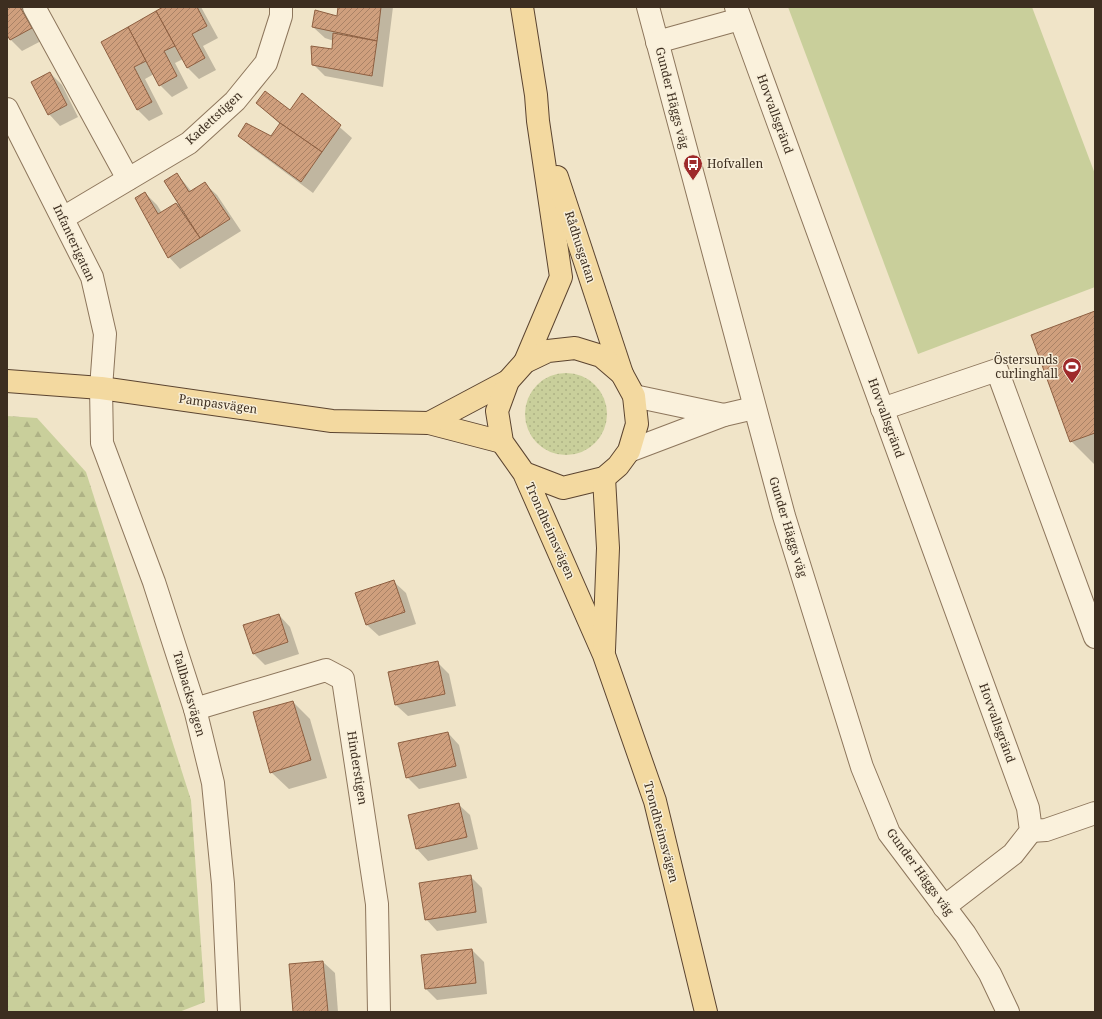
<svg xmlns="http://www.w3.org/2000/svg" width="1102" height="1019" viewBox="0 0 1102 1019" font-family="'Noto Serif',serif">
<defs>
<pattern id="forest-firs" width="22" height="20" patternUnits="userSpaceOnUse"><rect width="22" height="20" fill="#c9cf9b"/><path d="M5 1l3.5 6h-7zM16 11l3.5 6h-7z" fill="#aeb285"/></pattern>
<pattern id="park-dots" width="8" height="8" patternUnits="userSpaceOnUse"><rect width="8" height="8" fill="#c9cf9b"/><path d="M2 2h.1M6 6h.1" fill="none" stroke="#aeb285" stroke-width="1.8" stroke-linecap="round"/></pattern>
<pattern id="building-hatch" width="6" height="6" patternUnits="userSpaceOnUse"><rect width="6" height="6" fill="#cf9f7d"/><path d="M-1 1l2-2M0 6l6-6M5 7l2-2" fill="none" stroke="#a98266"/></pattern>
</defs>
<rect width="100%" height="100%" fill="#f0e4c8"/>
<!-- grass -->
<polygon fill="#c9cf9b" points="788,7 1032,7 1095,174 1095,287 918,354"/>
<!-- forest -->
<polygon fill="url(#forest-firs)" points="7,416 37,418 86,472 191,800 205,1002 179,1012 7,1012"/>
<!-- park -->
<circle fill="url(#park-dots)" cx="566" cy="414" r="41"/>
<!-- shadow -->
<g fill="#0003">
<polygon points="7,7 24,7 43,40 22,51 11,40 7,33"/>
<polygon points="165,7 201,7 218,38 203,46 216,70 199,79 187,67 183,59 175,63 188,88 172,97 160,85 154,74 145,79 163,114 149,121 137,109 102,42"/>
<polygon points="339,7 393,7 383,87 325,76 313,64 333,51 334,41 325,38 313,27 338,17"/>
<polygon points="50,73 62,85 78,117 60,126 49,114"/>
<polygon points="302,94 352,138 313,193 251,147 239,135 271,138 280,124 257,103 291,111"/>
<polygon points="177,174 192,192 205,184 217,195 241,231 180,269 169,257 145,193 157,205 162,213 178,204 165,181"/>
<polygon points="1095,313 1095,464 1094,464 1071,441"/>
<polygon points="394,582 406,593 416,624 379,636 367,625"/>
<polygon points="279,615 290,627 299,654 265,665 253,653"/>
<polygon points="437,662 449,674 456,706 408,716 396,705 389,673"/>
<polygon points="293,702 310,719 327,778 289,789 271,772"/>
<polygon points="448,733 459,745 467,778 419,789 407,777"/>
<polygon points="458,804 470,815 478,849 428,861 417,849 409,816"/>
<polygon points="470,876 482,888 487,923 437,931 426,919"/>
<polygon points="472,950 484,962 487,994 437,1000 426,989"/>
<polygon points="323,962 335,973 338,1012 294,1012"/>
</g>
<!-- building -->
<g fill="url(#building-hatch)" stroke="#8d5f41">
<polygon points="7,7 20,7 32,28 10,40 7,35"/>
<polygon points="163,7 197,7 207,26 192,34 205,58 187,68 156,11"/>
<polygon points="338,7 381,7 377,41 312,27 315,10 337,16"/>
<polygon points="156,11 175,46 164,51 177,76 159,86 128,27"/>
<polygon points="128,27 146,61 134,67 152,102 137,110 101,42"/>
<polygon points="333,33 377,41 372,76 312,65 311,46 332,49"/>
<polygon points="50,72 67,105 48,115 31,82"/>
<polygon points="265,91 290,110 302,93 341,125 322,152 280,123 256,103"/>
<polygon points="246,123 271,136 280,123 322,152 301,182 238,136"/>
<polygon points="177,173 189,192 205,182 230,219 200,238 164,181"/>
<polygon points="145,192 158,214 176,203 200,238 168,258 135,198"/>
<polygon points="1095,311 1095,433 1070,442 1031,335"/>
<polygon points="394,580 405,612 366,625 355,593"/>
<polygon points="279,614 288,642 253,654 243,625"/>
<polygon points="438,661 445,694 395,705 388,672"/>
<polygon points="293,701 311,760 270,773 253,712"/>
<polygon points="448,732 456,766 406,778 398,743"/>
<polygon points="459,803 467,837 416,849 408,815"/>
<polygon points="471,875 476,912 425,920 419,883"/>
<polygon points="472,949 476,983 425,989 421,955"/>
<polygon points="323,961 328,1012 293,1012 289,964"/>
</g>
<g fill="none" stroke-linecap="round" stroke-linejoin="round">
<!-- minor casing -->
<g stroke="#8d765c" stroke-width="24">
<g id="minor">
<polyline points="34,7 128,179"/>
<polyline points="648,7 784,516 862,767 889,833 965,934 990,974 1008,1012"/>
<polyline points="736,7 1028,808 1031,831 1013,854 944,907"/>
<polyline points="657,42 740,19"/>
<polyline points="7,109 92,277 105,334 101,388 102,443 154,582 195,709 213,783 223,884 229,1012"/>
<polyline points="63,218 189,143 235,101 266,63 281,16 281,7"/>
<polyline points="634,396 724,415"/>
<polyline points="882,409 997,370 1095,637"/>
<polyline points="629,451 724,415 754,408"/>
<polyline points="195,709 326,670 343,679 377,904 379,1012"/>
<polyline points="1031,831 1046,830 1095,813"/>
</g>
</g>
<!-- major casing -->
<g stroke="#5b4430" stroke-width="24">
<g id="major">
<polyline points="522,7 536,95 538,121 561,277 525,362"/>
<polyline points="557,177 622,374"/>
<polyline points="7,381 101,388 332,421 429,423 502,442"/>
<polyline points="429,423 508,381"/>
<polyline points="524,473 563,488 604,478 618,466 629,451 637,424 634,396 622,374 601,356 575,348 548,351 525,362 508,381 497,411 502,442 524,473 604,655 655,801 706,1012"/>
<polyline points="604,478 608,548 604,650"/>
</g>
</g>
<!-- minor -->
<use href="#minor" stroke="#faf1dc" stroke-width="22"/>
<!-- major -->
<use href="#major" stroke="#f3d9a0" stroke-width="22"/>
</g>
<!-- icons -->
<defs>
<g id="bus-pin" transform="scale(1)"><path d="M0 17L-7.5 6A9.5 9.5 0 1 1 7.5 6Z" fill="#9e2a2b" stroke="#f7eed8"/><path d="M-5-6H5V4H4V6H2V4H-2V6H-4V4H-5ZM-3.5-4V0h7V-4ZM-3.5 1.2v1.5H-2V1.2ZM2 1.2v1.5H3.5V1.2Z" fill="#fff"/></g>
<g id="stadium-pin" transform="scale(1)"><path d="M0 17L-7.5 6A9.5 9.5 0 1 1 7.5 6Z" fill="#9e2a2b" stroke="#f7eed8"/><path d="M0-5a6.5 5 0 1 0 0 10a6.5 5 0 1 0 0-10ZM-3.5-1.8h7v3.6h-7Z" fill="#fff"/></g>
</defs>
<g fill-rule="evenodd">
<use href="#bus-pin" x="693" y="164"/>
<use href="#stadium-pin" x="1072" y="367"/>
</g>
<g text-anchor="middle" stroke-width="3" stroke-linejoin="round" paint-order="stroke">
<!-- street labels -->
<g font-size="12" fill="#3d2e20" stroke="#f7eed8">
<text transform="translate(672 98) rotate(76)" y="4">Gunder Häggs väg</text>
<text transform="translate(775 114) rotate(70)" y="4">Hovvallsgränd</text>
<text transform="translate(214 118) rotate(-43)" y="4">Kadettstigen</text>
<text transform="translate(74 243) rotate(65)" y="4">Infanterigatan</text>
<text transform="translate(580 247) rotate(72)" y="4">Rådhusgatan</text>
<text transform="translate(218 404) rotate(8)" y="4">Pampasvägen</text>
<text transform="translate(886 418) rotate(70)" y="4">Hovvallsgränd</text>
<text transform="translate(788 527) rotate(73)" y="4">Gunder Häggs väg</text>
<text transform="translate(550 531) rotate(66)" y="4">Trondheimsvägen</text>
<text transform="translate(189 694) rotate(74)" y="4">Tallbacksvägen</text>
<text transform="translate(997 723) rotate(70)" y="4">Hovvallsgränd</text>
<text transform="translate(357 768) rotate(81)" y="4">Hinderstigen</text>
<text transform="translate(661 832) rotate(75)" y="4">Trondheimsvägen</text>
<text transform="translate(920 872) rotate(54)" y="4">Gunder Häggs väg</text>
</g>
<!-- poi labels -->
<g font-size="12" fill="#3d2e20" stroke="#f7eed8" text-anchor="start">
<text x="707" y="168">Hofvallen</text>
<text x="1058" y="364" text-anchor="end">Östersunds<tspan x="1058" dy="14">curlinghall</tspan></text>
</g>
</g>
<!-- border -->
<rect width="1102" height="1019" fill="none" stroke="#3d2e20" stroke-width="16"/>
</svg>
